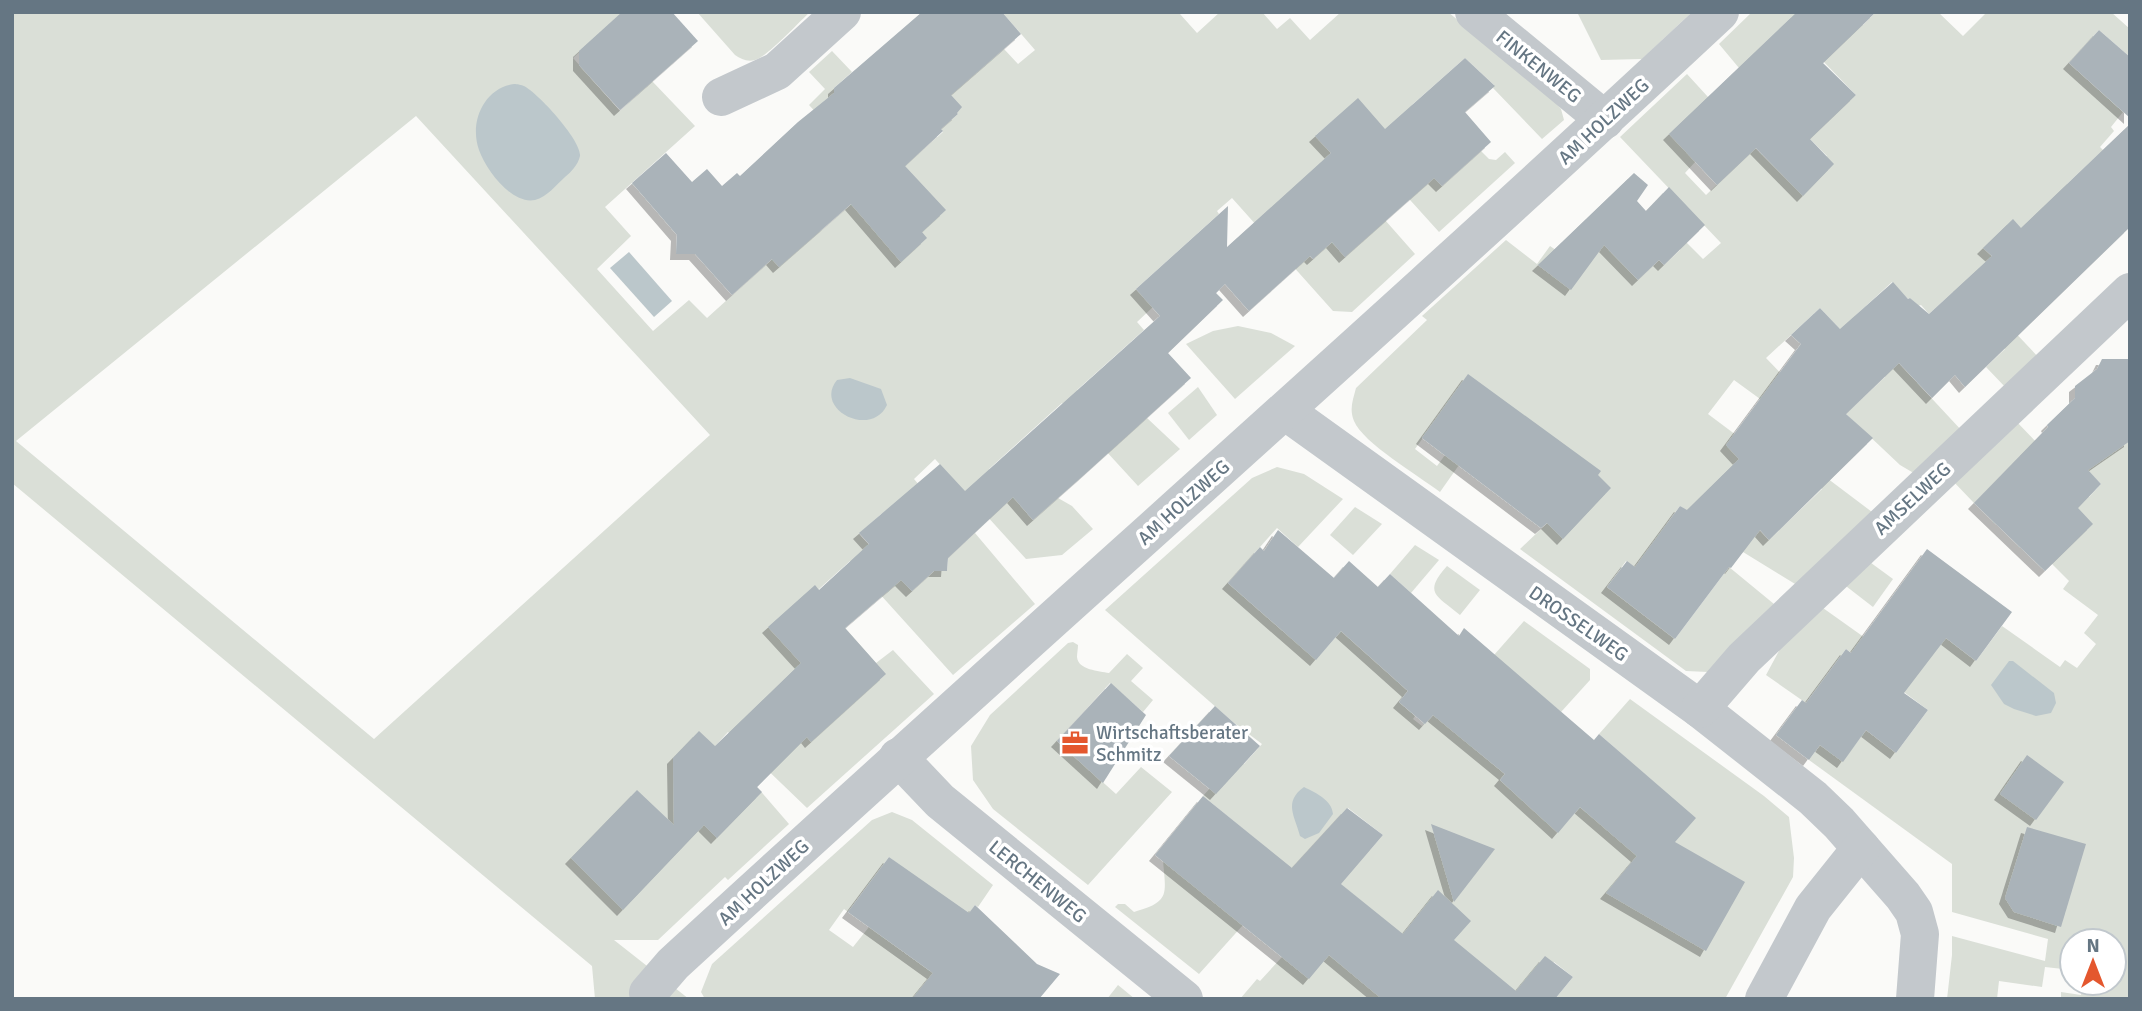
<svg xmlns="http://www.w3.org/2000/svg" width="2142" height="1011" viewBox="0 0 2142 1011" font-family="Signika,sans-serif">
<defs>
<filter id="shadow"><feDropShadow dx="-6" dy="6" stdDeviation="0" flood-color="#0004"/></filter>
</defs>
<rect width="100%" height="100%" fill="#fafaf8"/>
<!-- green -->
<g fill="#dadfd7" fill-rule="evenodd">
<path d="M12,12h611l-50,46 47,53 32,-30 43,45 -90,81 26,29 -34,33 56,62 36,-31 18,18 73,-66 42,-22 41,-36 -5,-36 -49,-53 16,-16 -16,-17 23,-21 20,21 -18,16 66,82 43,-38 -2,-3 17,-15 -11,-11v-37l16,18 41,-35 14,15 17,-14 -33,-38h179l-1,2 17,19 23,-21h42l15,17 13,-11 20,22 31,-28h107l103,85 10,12 3,11 -22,19 -49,-51 1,-3 -29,-27 -52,46 -19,28 48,54 39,-35 8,8 7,1 9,-8 10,11 -76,69 -103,-114 -20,17 15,18 -60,60 41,46 20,-17 13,14 40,-36 30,34 -63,58 -19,-1 -101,-113 -15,13 2,3 -83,75 17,18 -16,15 7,8 -67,60 44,50 26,-22 33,31 -42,37 -76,-83 -73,66 44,51 25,-22 14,8 21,23 -31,26 -36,4 -91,-100 -21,20 6,7 -40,29 -21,19 53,57 22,-20h13l1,-13 27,-25 60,71 -82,71 -103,-114 -31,28 -1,8 58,66 17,-13 41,44 -127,114 -79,-76 -13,14 42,41 32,37 -61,56 -3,-3 -67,63h-44l75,59h-94l-3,-33 -580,-483zM416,116l294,319 -336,304 -358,-298z"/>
<path d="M697,12h113c-11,10 -43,45 -55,48 -8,2 -14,-1 -20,-5z"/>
<polygon points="1577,12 1692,12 1642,59 1601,60"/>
<path d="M1752,12h98l13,13 13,-13h62l25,24 24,-24h124l19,17v28l-31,-27 -30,33 54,49 -12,15 3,4 -14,16 3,3 -36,34 14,15 -97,49 20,21 5,57 31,33 -33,30 -21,-22 19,-18 -52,-57 -24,22 -8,-9 -3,1 -8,-8 -2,1 -16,-17 -37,34 108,116 -46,43 -17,-10 -54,-51 39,-37 -65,-69 -54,50 53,55 -15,18 -70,-51 -26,34 44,33 -12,63 29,30 53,-51 -15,-17 8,-3 61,46 -76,72 -57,-35 -63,-46 -12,16 -23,52 -19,-13 -19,26 68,52 54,-72 45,37 -66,68 -22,-1 -166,-122 62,-59 -114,-115 -53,74 22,17 8,-11 14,10 -19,27c-21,-16 -77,-49 -86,-71 -5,-12 -1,-21 2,-33l71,-68 -5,-4 84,-76 31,24 13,-18 16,11 26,-25 46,48 21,-20 5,5 16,-15 1,-13 22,22 18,-16 -101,-106 67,-63 21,23 -12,64 -11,12 21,22 49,-47 48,47 8,-23 16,-16 -25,-25 54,-36 -70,-72 -47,45 -20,-24z"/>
<polygon points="1238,326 1271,333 1295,346 1235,399 1186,344 1213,331"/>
<polygon points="1198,387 1217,415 1189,440 1168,413"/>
<polygon points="2014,419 2089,497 2101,484 2087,470 2130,421 2130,999 2061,999 2061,992 2081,995 2083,983 2114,983 2114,941 2072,941 2072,970 2045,967 2042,987 1999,981 1997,999 1947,999 1952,955 1952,936 2045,961 2048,939 1952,912 1952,864 1809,760 1820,745 1843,761 1866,730 1896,753 1928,710 1846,649 1806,703 1766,675 1780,649 1823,608 1868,640 1946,638 1976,661 2002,626 2060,667 2065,660 2077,668 2096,644 2084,633 2098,615 2063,589 2069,581 2052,564 2020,456 1974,503 1951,479"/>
<path d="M1277,467l27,7 39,25 -45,48 -21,-19 -49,55 56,49 21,10 15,13 21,-24 67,60 -9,11 16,14 -2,3 9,7 11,-11 7,1 36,34 29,24 -5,6 58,52 22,-25 40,33 43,-50 -64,-56 31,-35 134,97 25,21 5,41 -1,19 -68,122h-170l18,-22 -19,-15 -21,26 2,4 -119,7h-176l17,-20 3,2 22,-24 47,-2 24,19 39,-48 -60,-49 30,-34 8,7 13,-15 -35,-27 -149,166 -84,-67 3,-3h7l9,8c36,-10 32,-17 29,-51l100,-16 -60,-49 34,-38 7,6 18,-20 -29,-22 -128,-112 147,-132z"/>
<polygon points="1355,507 1382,524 1353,555 1330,535"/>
<polygon points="1415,545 1439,560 1411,593 1390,574"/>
<polygon points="1867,560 1893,579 1873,607 1842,583"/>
<path d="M1447,566l33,24 -20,25c-24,-20 -37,-22 -13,-49z"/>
<polygon points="1524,621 1590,669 1590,680 1561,712 1494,655"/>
<path d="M1073,642l5,3c0,4 -1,8 -1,12 1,13 22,14 32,16l18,-19 16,14 -12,13 22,19 -10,12 -33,-29 -53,58 59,53 25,-27 31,25 -84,93 -95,-76 -20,-29 -2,-34 19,-31 78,-72z"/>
<polygon points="892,812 912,820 993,885 978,907 975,905 964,921 914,876 889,857 848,912 844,909 829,930 853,947 869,927 930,971 969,962 912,999 705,999 701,992 712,964 872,820"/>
<polygon points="1118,985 1135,999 1107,999"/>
</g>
<!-- water -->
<g fill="#bbc7cb">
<path d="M514,84c3,0 8,1 10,2 14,7 58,55 56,70 -2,9 -9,16 -15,21 -9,8 -18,20 -30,23 -23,5 -49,-30 -56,-50 -10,-28 5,-62 35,-66z"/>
<polygon points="629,252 672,301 654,317 610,268"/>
<path d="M850,378l31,11 6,16c-16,34 -74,4 -50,-25z"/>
<polygon points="2009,661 2013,661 2054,693 2056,703 2051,713 2036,716 2014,709 2004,704 1991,685"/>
<path d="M1304,787c12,6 28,13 29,27l-14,19 -14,6 -5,-3c-5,-20 -17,-34 4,-49z"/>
</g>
<!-- building -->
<g fill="#aab3b9" filter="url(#shadow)">
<polygon points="622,12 672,12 698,41 620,110 579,65 579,51"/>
<polygon points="922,12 1002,12 1021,34 951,95 962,107 957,113 958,114 941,129 943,131 905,166 946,210 922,232 927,238 901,262 851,204 779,267 772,259 732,295 695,254 676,254 677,235 632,183 666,153 692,182 707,169 722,186 737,173 740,176 798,122 834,93 834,88"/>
<polygon points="1797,12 1876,12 1823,63 1856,95 1810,139 1834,164 1803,196 1756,148 1717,185 1669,134"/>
<polygon points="2099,30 2130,57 2130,118 2069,63"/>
<polygon points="1465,58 1495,86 1465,112 1491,142 1442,186 1434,178 1345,257 1332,242 1313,259 1310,256 1249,311 1225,284 1216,293 1223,300 1168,353 1191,378 1084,475 1033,520 1013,497 948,558 947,571 934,571 912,591 901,580 845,628 886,674 811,742 807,737 757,787 762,792 717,838 704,825 623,910 571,858 637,790 674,825 673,758 699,731 715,746 801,663 768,627 815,585 819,590 869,544 859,533 940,464 965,491 1160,316 1136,289 1228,206 1227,247 1331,153 1315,136 1358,98 1385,129"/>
<polygon points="2130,124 2130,227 1965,387 1955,375 1932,398 1899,363 1846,414 1873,438 1769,540 1760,530 1731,568 1729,567 1675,639 1607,587 1627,561 1635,567 1680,506 1687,510 1739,459 1726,445 1801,344 1791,335 1820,308 1840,329 1893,282 1908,299 1910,298 1929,314 1992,256 1983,248 2013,219 2021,228"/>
<polygon points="1634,173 1648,185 1637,201 1646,211 1669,187 1705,225 1664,265 1659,260 1638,280 1604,245 1571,290 1538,265"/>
<polygon points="2102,359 2130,359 2130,441 2088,470 2101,484 2078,508 2093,524 2045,571 1974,503 2048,427 2047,425 2075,398 2075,386 2097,369"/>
<polygon points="1468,374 1601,471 1598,475 1611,488 1563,539 1547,523 1541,528 1422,438"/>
<polygon points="1278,530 1334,578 1349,561 1378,587 1390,574 1459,636 1464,628 1594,740 1599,734 1696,818 1675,842 1745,882 1706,951 1606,893 1637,856 1580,807 1558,833 1500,780 1505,774 1433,715 1425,724 1399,702 1408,691 1341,631 1316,660 1228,583 1260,547 1264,551"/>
<polygon points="1927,549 2012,612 1976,661 1946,638 1904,693 1928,710 1896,753 1866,730 1843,762 1820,745 1809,760 1776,735 1802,700 1806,703 1846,649 1851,653"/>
<polygon points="1111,683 1146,715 1103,783 1057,741"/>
<polygon points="1215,706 1260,746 1216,794 1169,756"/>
<polygon points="2027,755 2064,782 2036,820 2000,794"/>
<polygon points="1203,796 1292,868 1347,808 1383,835 1341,884 1403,934 1438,890 1471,921 1454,940 1516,991 1545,956 1573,977 1555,999 1382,999 1329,955 1309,979 1155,855"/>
<polygon points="1431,824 1495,849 1454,902"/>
<polygon points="2027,827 2086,844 2061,927 2014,912 2005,898"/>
<polygon points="889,857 969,913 975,905 1037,964 1060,974 1039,999 912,999 933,973 848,912"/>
</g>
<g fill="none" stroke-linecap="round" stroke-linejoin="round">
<!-- minor -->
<g stroke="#c3c8cc" stroke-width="38">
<polyline points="1474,12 1605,120"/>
<polyline points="721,97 777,71 842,12"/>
<polyline points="1285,411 1700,709 1813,798 1839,823 1903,896 1914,912 1920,934 1915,999"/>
<polyline points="1700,709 1744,658 2130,292"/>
<polyline points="898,757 940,801 1184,999"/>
<path d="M648,993l25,-29c347,-319 702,-630 1047,-952"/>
<polyline points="1764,999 1813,908 1861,848"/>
</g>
</g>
<!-- icons -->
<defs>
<g id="office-bare" transform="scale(2.1)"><path d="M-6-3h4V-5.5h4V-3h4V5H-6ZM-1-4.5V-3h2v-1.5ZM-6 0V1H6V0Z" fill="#e4572e" stroke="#fff" stroke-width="2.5" paint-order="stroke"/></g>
</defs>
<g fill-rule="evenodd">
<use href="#office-bare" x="1075" y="743"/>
</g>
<g text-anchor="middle" stroke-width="7" stroke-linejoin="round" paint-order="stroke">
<!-- street labels -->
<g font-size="19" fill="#657683" stroke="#fff">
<text transform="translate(1539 66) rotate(39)" y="7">FINKENWEG</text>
<text transform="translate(1603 121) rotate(-43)" y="7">AM HOLZWEG</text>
<text transform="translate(1912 498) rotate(-43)" y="7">AMSELWEG</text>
<text transform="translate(1183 502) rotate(-42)" y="7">AM HOLZWEG</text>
<text transform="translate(1579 623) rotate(35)" y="7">DROSSELWEG</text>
<text transform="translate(1038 881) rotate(39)" y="7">LERCHENWEG</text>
<text transform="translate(763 882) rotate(-43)" y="7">AM HOLZWEG</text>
</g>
<!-- poi labels -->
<g font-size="19" fill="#657683" stroke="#fff" text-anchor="start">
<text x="1096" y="739">Wirtschaftsberater<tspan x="1096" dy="22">Schmitz</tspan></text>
</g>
</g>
<!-- border -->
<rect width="2142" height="1011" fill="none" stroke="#657683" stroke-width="28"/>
<!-- north arrow -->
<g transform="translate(2093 962)"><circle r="33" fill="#ffffff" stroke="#c1c8cd" stroke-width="2"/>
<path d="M0-5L12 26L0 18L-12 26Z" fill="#e4572e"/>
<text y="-10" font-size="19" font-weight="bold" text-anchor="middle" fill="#657683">N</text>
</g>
</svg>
